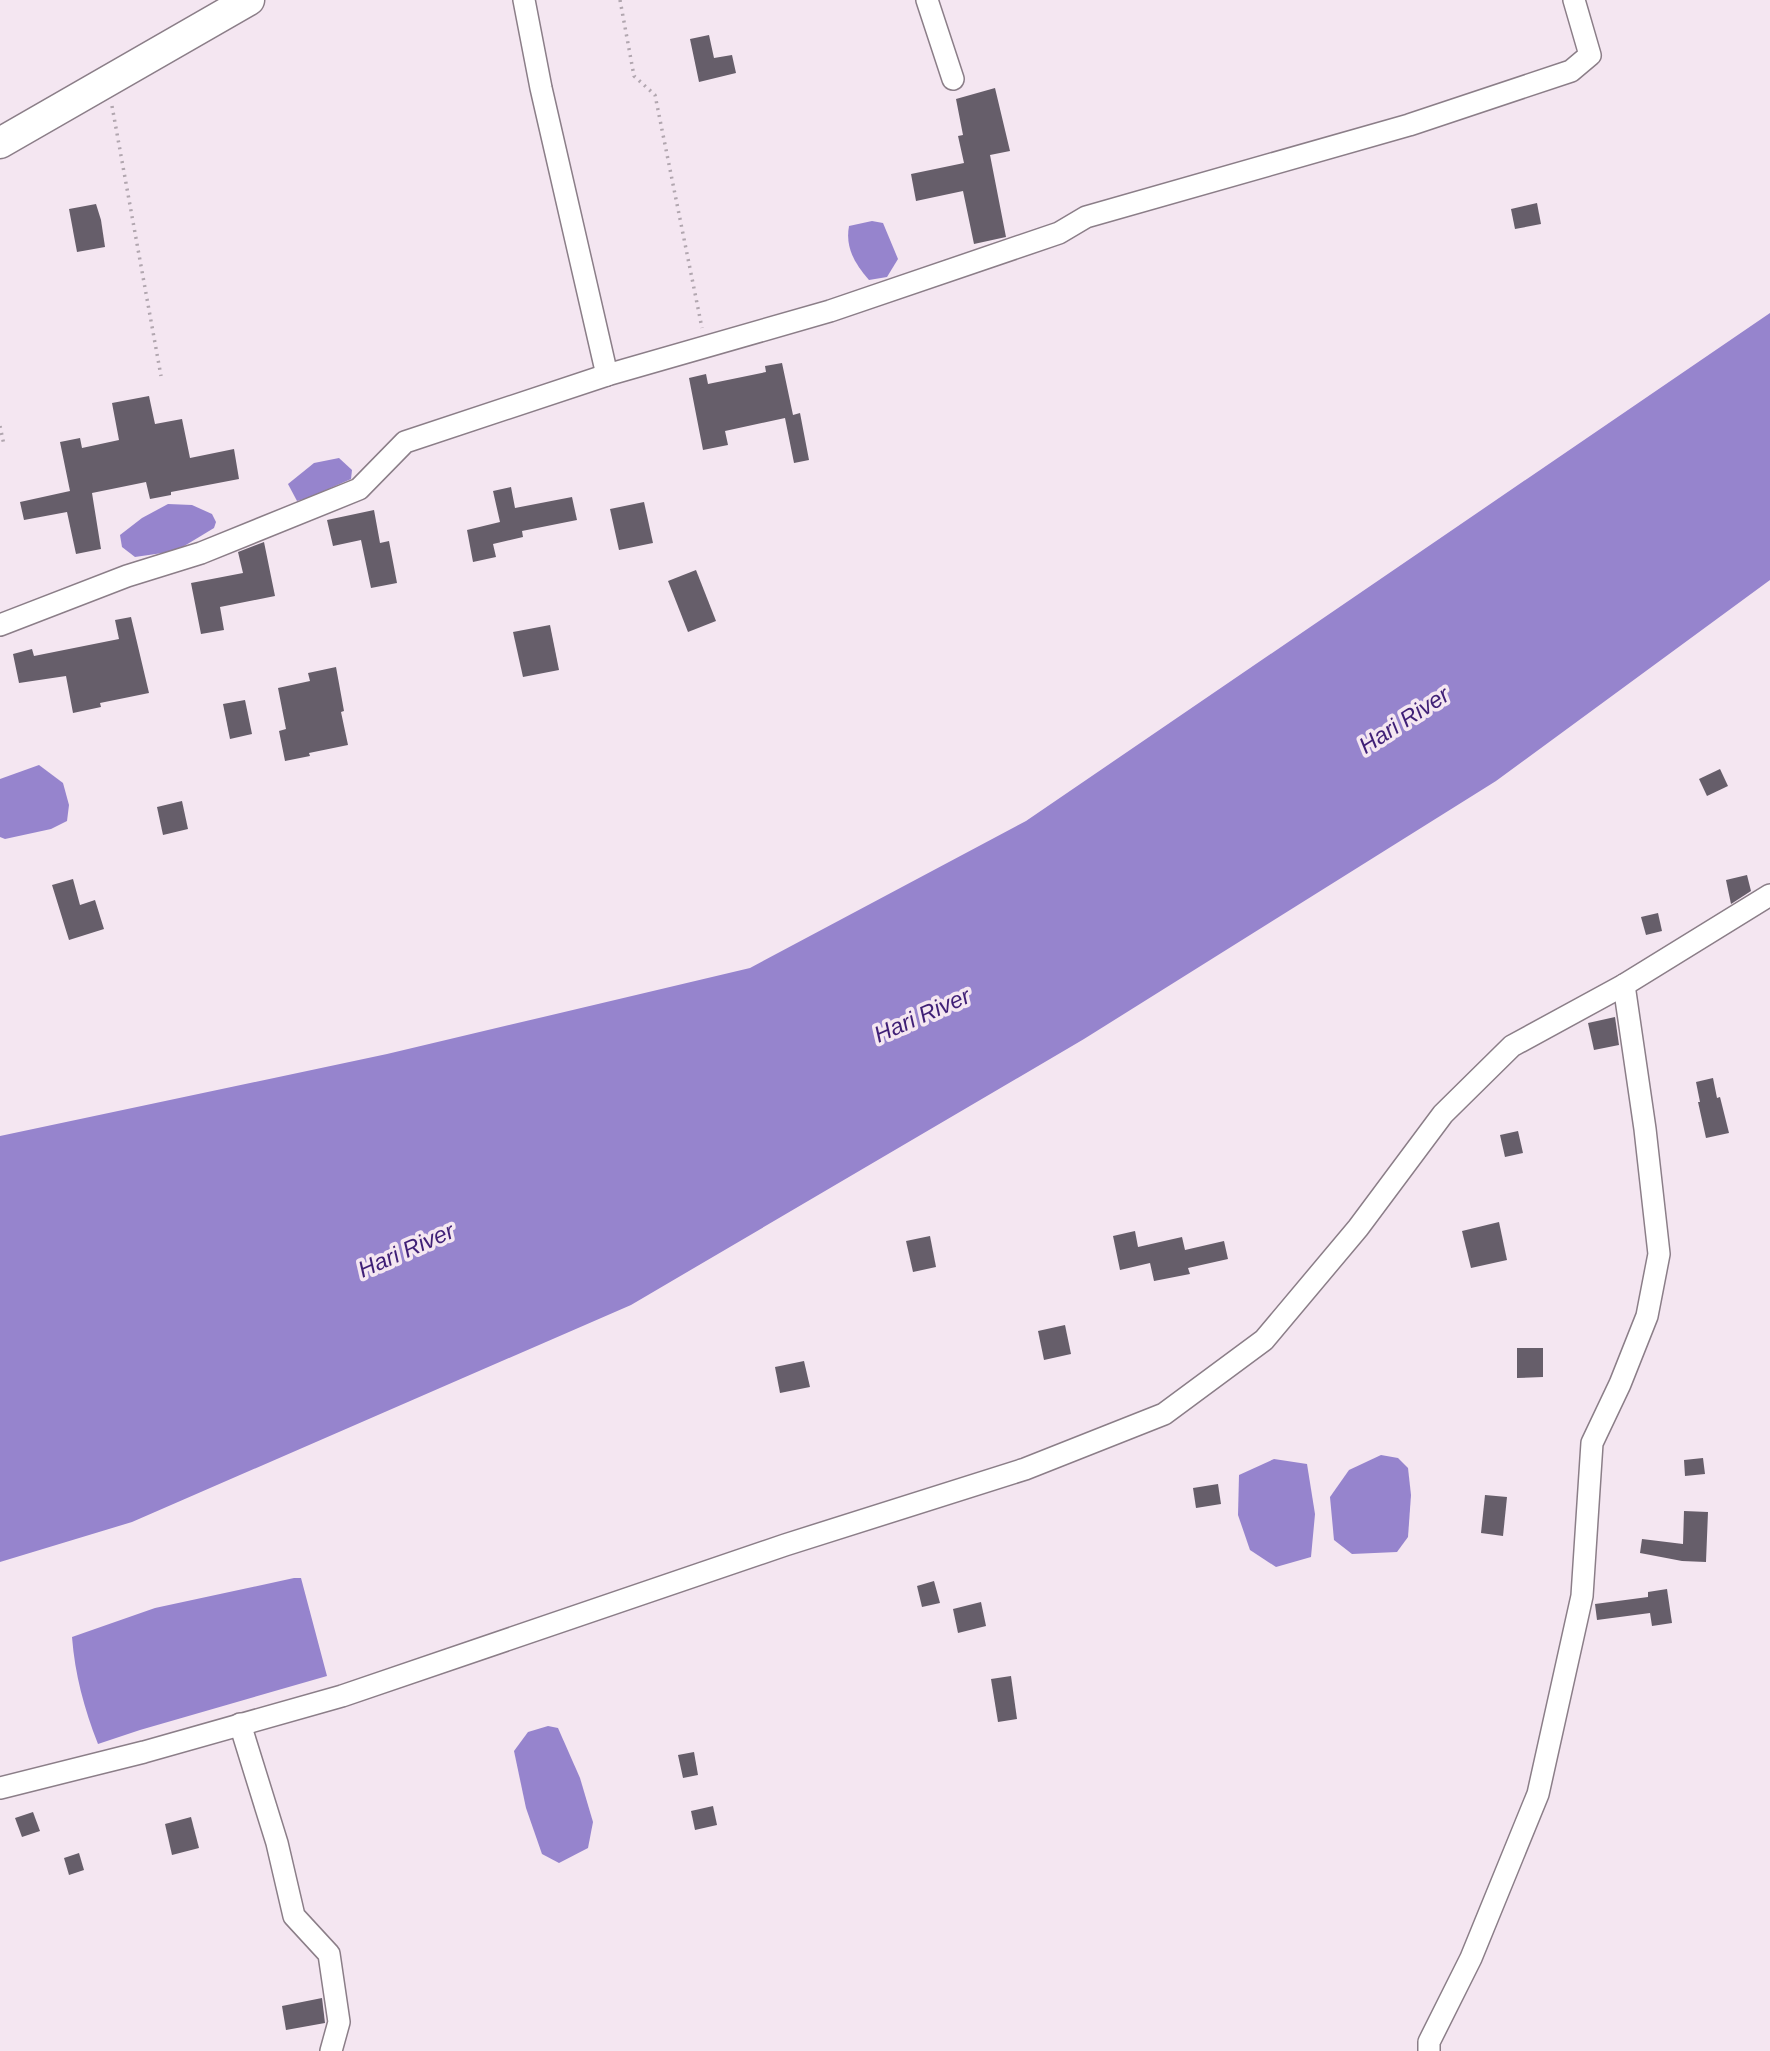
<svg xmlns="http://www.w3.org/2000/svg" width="1770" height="2051" viewBox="0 0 1770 2051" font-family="Helvetica,sans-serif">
<rect width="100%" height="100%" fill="#f4e6f1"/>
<!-- water -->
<g fill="#9684cd">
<path d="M872,221l11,2 15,36 -11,18 -18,3c-14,-16 -24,-32 -20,-54z"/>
<polygon points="1770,313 1770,580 1496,781 1084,1039 631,1305 132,1522 0,1562 0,1136 387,1054 750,968 1026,821"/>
<polygon points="339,458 352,470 351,479 308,498 297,501 288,484 314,463"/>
<polygon points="168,504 192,505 212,514 216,522 214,528 176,551 135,557 122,547 120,535 142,518"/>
<polygon points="39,765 63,783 69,805 67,821 51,829 5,839 0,837 0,779"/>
<polygon points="1381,1455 1398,1458 1408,1468 1411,1495 1408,1537 1397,1552 1352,1554 1334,1540 1330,1497 1349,1470"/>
<polygon points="1274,1459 1307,1464 1315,1514 1311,1557 1276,1567 1250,1550 1238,1515 1239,1475"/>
<path d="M294,1578h7l26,98 -187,54 -42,14c-14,-36 -23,-69 -26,-107l83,-29z"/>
<polygon points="548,1726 558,1728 580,1778 593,1822 588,1848 559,1863 542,1854 526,1808 514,1751 528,1732"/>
</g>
<!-- building -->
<g fill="#665e6a">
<polygon points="709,35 714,58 732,55 736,73 699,82 690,39"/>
<polygon points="995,88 1010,151 990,155 1006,237 974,244 963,191 916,201 911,174 964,163 958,136 963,135 956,99"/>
<polygon points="1537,203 1541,224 1515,229 1511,209"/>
<polygon points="96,204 101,220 105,247 77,252 69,209"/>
<polygon points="782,363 793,415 800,413 809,460 794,463 785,418 725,431 728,445 703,450 689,378 706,374 708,384 766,372 765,366"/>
<polygon points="149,396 155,424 182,419 190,458 234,449 239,479 171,492 171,495 150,499 146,482 92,493 101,549 76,554 67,512 24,520 20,502 70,491 60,442 80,438 82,448 119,440 112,403"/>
<polygon points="511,487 515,508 572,497 577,520 522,531 523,537 493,544 496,557 473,562 467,530 500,522 493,491"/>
<polygon points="644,502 653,543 619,550 610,509"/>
<polygon points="374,510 380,543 389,541 397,583 371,588 361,540 333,546 327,520"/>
<polygon points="264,542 275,596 220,607 224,630 201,634 191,583 243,573 238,552"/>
<polygon points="696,570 716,621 688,632 668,581"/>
<polygon points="131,617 149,693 100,703 101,707 73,713 66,676 19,683 13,654 32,649 34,656 119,639 115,620"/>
<polygon points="550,625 559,670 523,677 513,632"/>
<polygon points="336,667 344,711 341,712 348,745 309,753 310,756 285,761 279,731 286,729 278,688 310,681 308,673"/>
<polygon points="245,700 252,734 230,739 223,704"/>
<polygon points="1720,769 1728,786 1707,796 1699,779"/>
<polygon points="182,801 188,829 163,835 157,807"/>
<polygon points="1747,875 1751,891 1731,904 1726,880"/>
<polygon points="73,879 80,905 95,900 104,929 69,940 52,885"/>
<polygon points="1658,913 1662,931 1646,935 1641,917"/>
<polygon points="1615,1017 1619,1045 1594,1050 1588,1023"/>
<polygon points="1713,1078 1717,1098 1720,1097 1729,1133 1706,1138 1698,1102 1700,1102 1696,1082"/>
<polygon points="1518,1131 1523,1153 1505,1157 1500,1135"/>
<polygon points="1499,1222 1507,1260 1471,1268 1462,1231"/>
<polygon points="1135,1231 1138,1247 1182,1237 1185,1250 1224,1241 1228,1259 1188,1268 1190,1274 1154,1281 1150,1263 1120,1270 1113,1236"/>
<polygon points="930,1236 936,1267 913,1272 906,1241"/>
<polygon points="1065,1325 1071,1354 1044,1360 1038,1331"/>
<polygon points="1517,1348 1543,1348 1543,1377 1517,1378"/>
<polygon points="804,1361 810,1387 780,1393 775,1367"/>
<polygon points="1703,1458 1705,1474 1685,1476 1684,1460"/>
<polygon points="1218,1484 1221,1504 1196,1508 1193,1488"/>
<polygon points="1485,1495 1507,1497 1503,1536 1481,1533"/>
<polygon points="1684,1511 1708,1512 1706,1562 1682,1561 1640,1553 1642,1539 1683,1544"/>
<polygon points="934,1581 940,1603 922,1607 917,1586"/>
<polygon points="1667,1589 1672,1623 1652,1626 1650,1613 1597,1620 1595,1604 1648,1597 1648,1592"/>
<polygon points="981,1602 986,1626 958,1633 953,1609"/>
<polygon points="1011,1676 1017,1719 998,1722 991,1679"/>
<polygon points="694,1752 698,1775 683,1778 678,1755"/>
<polygon points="713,1806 717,1825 695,1830 691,1811"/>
<polygon points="33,1812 40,1831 22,1837 15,1818"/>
<polygon points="191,1817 199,1848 172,1855 165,1824"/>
<polygon points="79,1853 84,1870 69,1875 64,1858"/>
<polygon points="322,1998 325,2023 286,2030 282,2006"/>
</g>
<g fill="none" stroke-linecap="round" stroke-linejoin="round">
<!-- street casing -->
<g stroke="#8b7e88" stroke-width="24">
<g id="street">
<polyline points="524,0 541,88 607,375"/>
<polyline points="927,0 953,79"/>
<polyline points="0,625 127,576 201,553 359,489 405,442 607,375 830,311 1059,233 1086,217 1409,125 1571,71 1590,55 1574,0"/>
<polyline points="240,1724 277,1843 294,1916 329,1954 339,2022 331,2051"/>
<polyline points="0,1788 144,1752 342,1696 785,1545 1025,1469 1164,1414 1264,1340 1358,1228 1443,1114 1512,1046 1624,985 1770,895"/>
<polyline points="1429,2051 1429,2042 1471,1958 1538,1794 1582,1596 1592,1443 1620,1384 1647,1316 1659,1254 1645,1129 1624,985"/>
</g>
</g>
<!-- secondary casing -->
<g stroke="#8b7e88" stroke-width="33">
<polyline id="secondary" points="0,143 249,0"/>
</g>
<!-- path -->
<g stroke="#b1a6af" stroke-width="3.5" stroke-dasharray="2 5" stroke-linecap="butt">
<polyline points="620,0 634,76 655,95 702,328"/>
<polyline points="112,106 161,376"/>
<polyline points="0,426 4,445"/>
</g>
<!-- street -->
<use href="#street" stroke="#fff" stroke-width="21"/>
<!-- secondary -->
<use href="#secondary" stroke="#fff" stroke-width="30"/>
</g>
<g text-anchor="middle" stroke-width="7" stroke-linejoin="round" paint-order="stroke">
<!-- water labels -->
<g font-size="23" font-style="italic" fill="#3f1f76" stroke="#f4e6f1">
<text transform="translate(1404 720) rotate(-33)" y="8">Hari River</text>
<text transform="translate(922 1015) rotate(-24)" y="8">Hari River</text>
<text transform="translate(406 1250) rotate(-24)" y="8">Hari River</text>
</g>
</g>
</svg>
